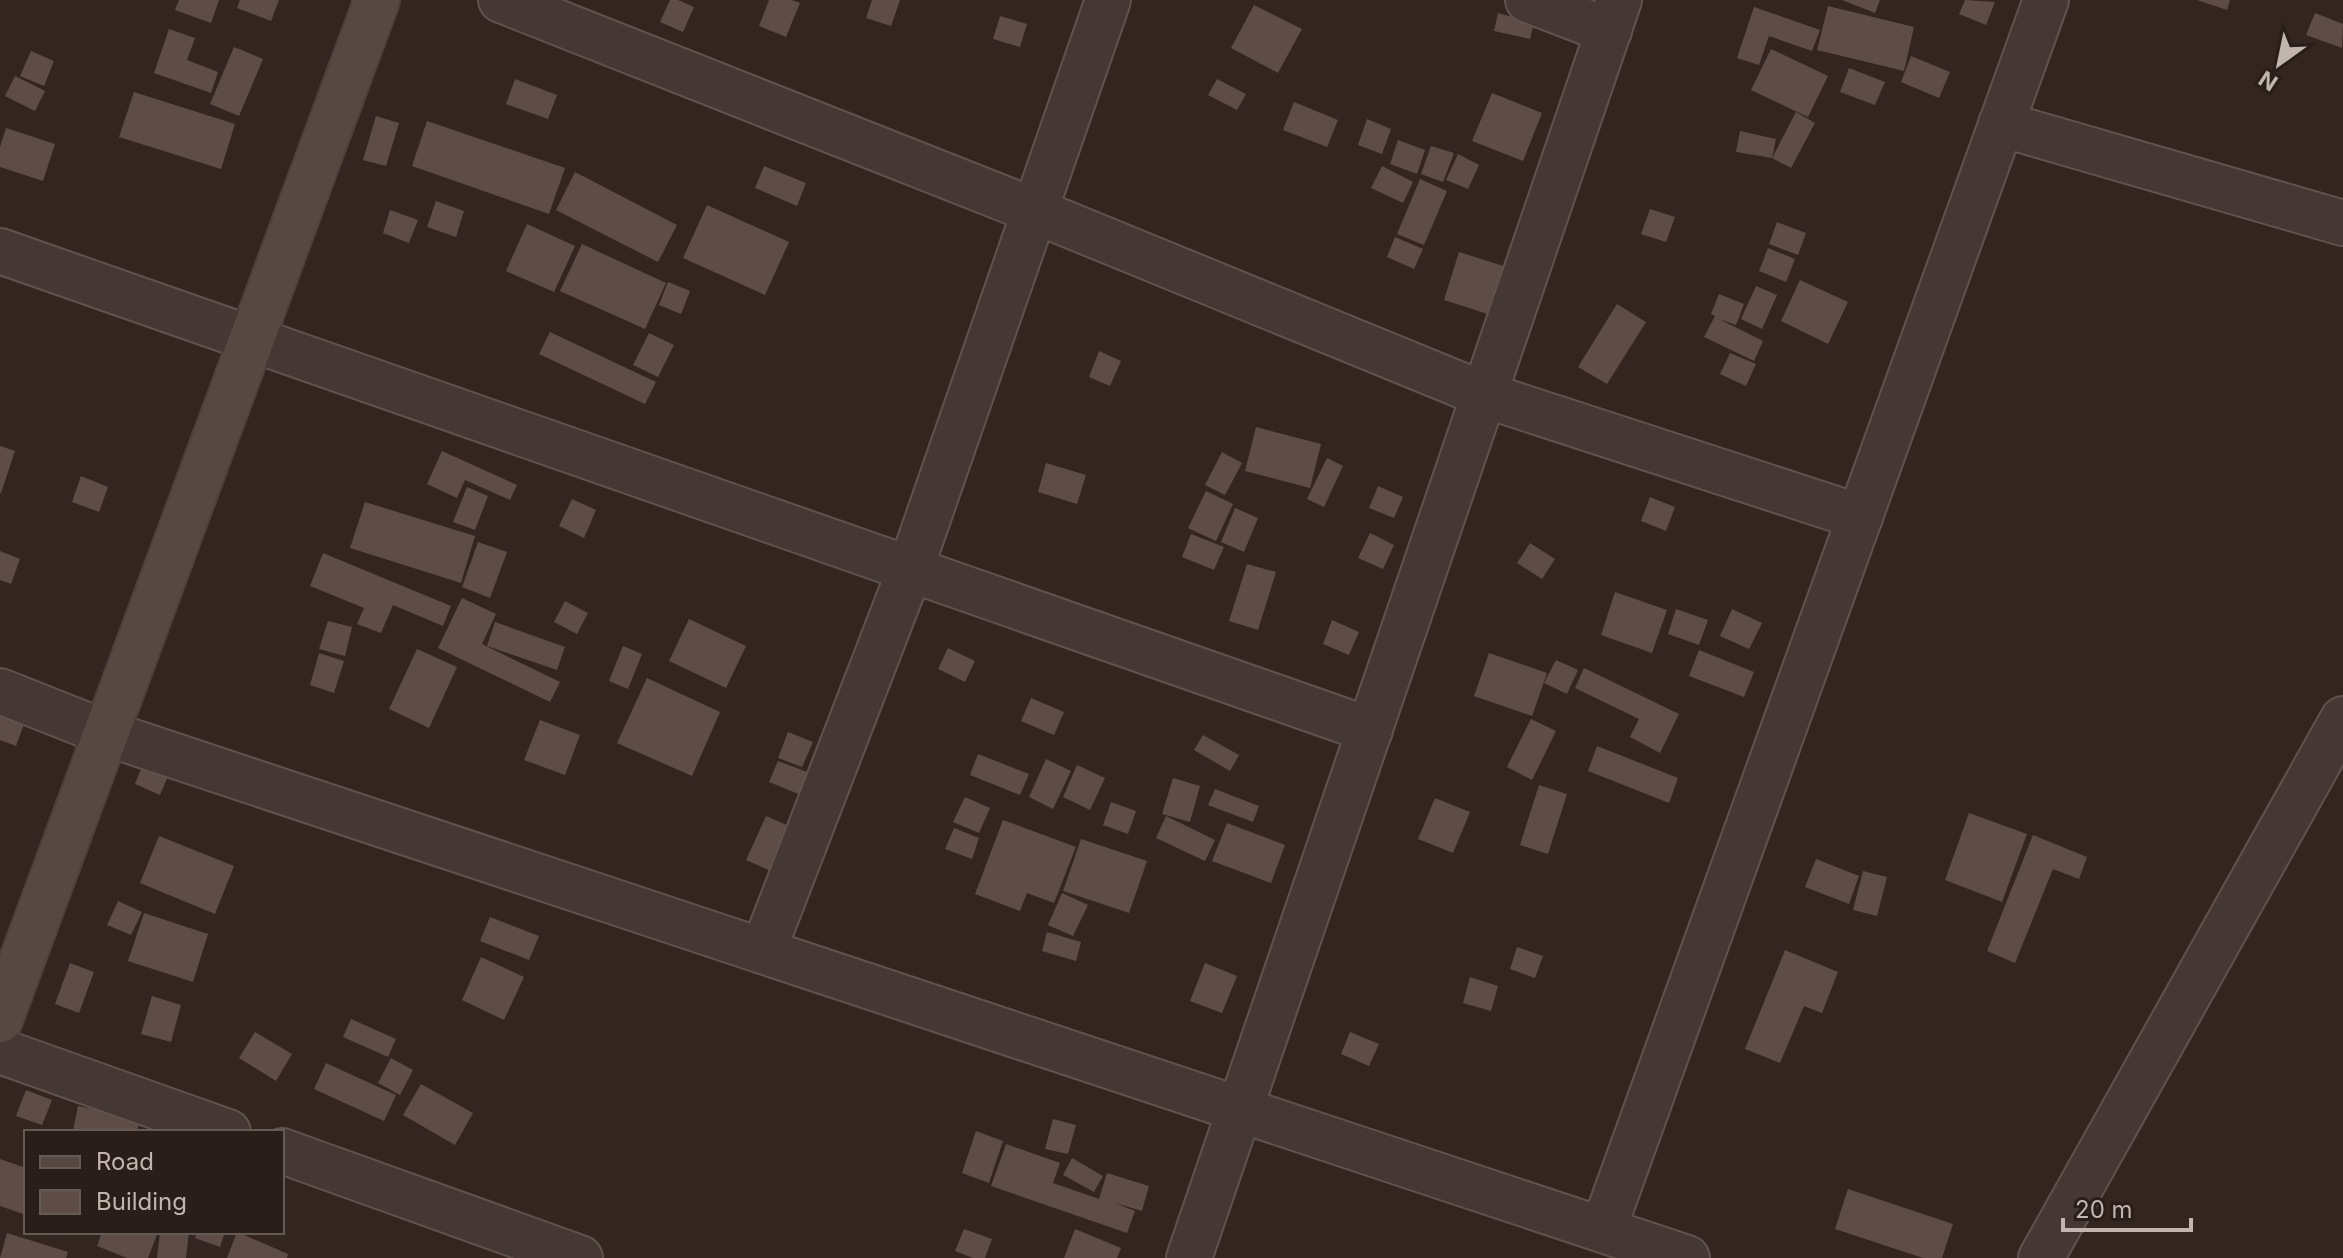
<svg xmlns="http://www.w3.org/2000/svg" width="2343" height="1258" viewBox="0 0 2343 1258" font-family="Inter,sans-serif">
<rect width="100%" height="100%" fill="#342520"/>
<!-- building -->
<g fill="#5e4d47">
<polygon points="179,0 219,0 211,23 175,10"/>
<polygon points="240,0 279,0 271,21 237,8"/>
<polygon points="670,0 678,0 694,7 683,32 660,22"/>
<polygon points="769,0 792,0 800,3 786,37 759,26"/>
<polygon points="872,0 900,0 891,26 866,18"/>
<polygon points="1842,0 1880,0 1875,13"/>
<polygon points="1965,0 1995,2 1986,25 1959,14"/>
<polygon points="2197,0 2230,0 2227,10"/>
<polygon points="1254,5 1302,29 1278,73 1231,48"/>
<polygon points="1828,6 1914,27 1904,71 1817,50"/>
<polygon points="1754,7 1820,30 1812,51 1769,36 1759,65 1737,58"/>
<polygon points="1498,13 1534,23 1530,39 1494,31"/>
<polygon points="2315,13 2343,24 2342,48 2306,35"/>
<polygon points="1000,16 1027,24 1020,47 993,39"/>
<polygon points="169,29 195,38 187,60 218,72 211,93 154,73"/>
<polygon points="234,47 263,59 239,116 210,104"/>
<polygon points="1771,49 1828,76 1808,117 1751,90"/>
<polygon points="31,51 54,61 44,86 20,76"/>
<polygon points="1911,56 1950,72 1939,98 1901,82"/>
<polygon points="1849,68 1885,82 1875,105 1840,92"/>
<polygon points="15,76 45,91 35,111 5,96"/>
<polygon points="515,79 557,95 548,119 506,104"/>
<polygon points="1217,79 1246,94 1237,110 1208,95"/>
<polygon points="134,92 235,124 221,169 119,137"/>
<polygon points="1492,93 1542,113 1523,161 1472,141"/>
<polygon points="1294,102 1338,120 1327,147 1283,130"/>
<polygon points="1796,112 1815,123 1791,168 1772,158 1736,152 1740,131 1776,139 1772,158"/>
<polygon points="376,116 399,123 386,166 363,160"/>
<polygon points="1367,119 1391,129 1382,154 1358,145"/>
<polygon points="427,121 565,168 549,214 412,166"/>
<polygon points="6,128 55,144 43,181 0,167 0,147"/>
<polygon points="1398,140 1425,150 1417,174 1390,164"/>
<polygon points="1431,146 1454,153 1443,182 1421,174"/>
<polygon points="1458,154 1479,165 1468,189 1446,180"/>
<polygon points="764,166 806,183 797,206 755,188"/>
<polygon points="1382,166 1413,182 1403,203 1371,188"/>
<polygon points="575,172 677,225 658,262 556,210"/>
<polygon points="1420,179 1447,191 1424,245 1397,234"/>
<polygon points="436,201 464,211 456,237 427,227"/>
<polygon points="707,205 789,242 765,295 683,258"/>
<polygon points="1650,209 1675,217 1666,242 1641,234"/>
<polygon points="390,210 418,220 409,243 383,233"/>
<polygon points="1777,222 1806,233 1798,255 1769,244"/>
<polygon points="527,224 575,246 554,292 506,271"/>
<polygon points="1395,237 1423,249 1414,269 1387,257"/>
<polygon points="582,244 666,283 645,329 560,291"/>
<polygon points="1768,248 1795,259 1786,282 1759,271"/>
<polygon points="1459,252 1510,268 1494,316 1444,300"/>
<polygon points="1800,280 1848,302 1828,344 1781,321"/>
<polygon points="668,282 690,291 681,314 659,305"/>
<polygon points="1756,286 1777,295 1762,329 1741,319"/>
<polygon points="1719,294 1744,304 1736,325 1719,319 1763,341 1754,361 1704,337 1715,316 1711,314"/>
<polygon points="1617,304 1646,322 1607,384 1578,367"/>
<polygon points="550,332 656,382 645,404 539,354"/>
<polygon points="649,333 674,345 658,377 633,365"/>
<polygon points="1099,351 1121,361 1110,386 1089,377"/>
<polygon points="1730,353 1756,364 1746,386 1720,374"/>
<polygon points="1256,427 1321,444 1310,488 1245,471"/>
<polygon points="0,446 15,451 1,493 0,493"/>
<polygon points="442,451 517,485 510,500 465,480 457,498 427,484"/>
<polygon points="1222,452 1242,463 1225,495 1205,485"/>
<polygon points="1327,458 1343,466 1324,507 1307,499"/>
<polygon points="1046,463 1086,475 1077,504 1038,492"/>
<polygon points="81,476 108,487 99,512 72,502"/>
<polygon points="1378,486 1403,497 1394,518 1369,508"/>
<polygon points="467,487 488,496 475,530 453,522"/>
<polygon points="1206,491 1233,504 1216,541 1188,528"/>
<polygon points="1650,497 1675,507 1666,531 1641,521"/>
<polygon points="572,499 596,510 584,538 559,526"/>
<polygon points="365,502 475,536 461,583 350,548"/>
<polygon points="1235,508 1258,518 1244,552 1221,542"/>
<polygon points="1370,533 1394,545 1383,569 1358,558"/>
<polygon points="1191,534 1224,547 1214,570 1182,557"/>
<polygon points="478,542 507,552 490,598 462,587"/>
<polygon points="1530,543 1555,559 1542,579 1517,563"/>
<polygon points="0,551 20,559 11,584 0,580"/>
<polygon points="323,553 451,606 443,626 393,605 381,633 357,624 364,608 310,586"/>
<polygon points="1247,564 1276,572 1258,630 1229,621"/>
<polygon points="1615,592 1667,610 1652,653 1601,635"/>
<polygon points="462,598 496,614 482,644 560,682 550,702 438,648"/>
<polygon points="565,601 588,613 577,634 554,622"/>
<polygon points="1676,609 1708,620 1699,645 1668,634"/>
<polygon points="1732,609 1762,623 1749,649 1720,636"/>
<polygon points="689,619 746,646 726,688 669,661"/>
<polygon points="1332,620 1359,632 1349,655 1323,644"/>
<polygon points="328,621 352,627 345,656 319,649"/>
<polygon points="495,622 565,647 557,670 487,646"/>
<polygon points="623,646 642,654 628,689 609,681"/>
<polygon points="948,648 975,661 965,682 938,669"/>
<polygon points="417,649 457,667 429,728 389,709"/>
<polygon points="1699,650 1754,672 1744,697 1689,676"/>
<polygon points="319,653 344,661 334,693 310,685"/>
<polygon points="1489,653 1547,673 1532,716 1474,696"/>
<polygon points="1556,660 1578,670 1567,694 1544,683"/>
<polygon points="1584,668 1679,714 1660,753 1630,737 1639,719 1575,688"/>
<polygon points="647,678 720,712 692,776 617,743"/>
<polygon points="1031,698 1064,712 1054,735 1021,721"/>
<polygon points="0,715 24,724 16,746 0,740"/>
<polygon points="1531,719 1556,731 1532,780 1507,767"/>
<polygon points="540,720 580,735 565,775 524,760"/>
<polygon points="788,732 813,742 802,767 778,758"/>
<polygon points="1203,735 1239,755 1230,771 1194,750"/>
<polygon points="1597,746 1678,778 1669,803 1588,771"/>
<polygon points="978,754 1029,774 1020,795 970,775"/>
<polygon points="1046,759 1071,771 1053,809 1029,797"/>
<polygon points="778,761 810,773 801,795 769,782"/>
<polygon points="143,764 169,774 160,795 135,784"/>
<polygon points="1077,765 1105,778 1090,810 1063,797"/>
<polygon points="1173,778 1200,786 1190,822 1162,814"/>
<polygon points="1539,785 1567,794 1548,854 1520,845"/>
<polygon points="1215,789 1259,806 1253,822 1208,805"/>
<polygon points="965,797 990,808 979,833 953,822"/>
<polygon points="1435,798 1470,812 1453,853 1418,839"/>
<polygon points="1111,802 1136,811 1128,834 1103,825"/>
<polygon points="1969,813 2027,834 2002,902 1945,880"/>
<polygon points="766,816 798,830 778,874 746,860"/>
<polygon points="1166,816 1215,840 1205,861 1156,838"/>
<polygon points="1003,820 1076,847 1054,903 1027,893 1020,911 975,894"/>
<polygon points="1227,823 1285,845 1271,883 1212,861"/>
<polygon points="954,828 979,838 972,859 945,849"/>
<polygon points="2033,835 2087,857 2079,879 2053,869 2015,963 1987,951"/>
<polygon points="159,836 234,866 215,914 140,883"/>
<polygon points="1081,839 1147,861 1129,913 1063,891"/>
<polygon points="1816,859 1859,876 1849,904 1805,887"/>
<polygon points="1863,871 1887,877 1877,916 1853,910"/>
<polygon points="1062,893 1088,905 1073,936 1048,925"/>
<polygon points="118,901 142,912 131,935 107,925"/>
<polygon points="144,913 208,934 193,982 128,961"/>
<polygon points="490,917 539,936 529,960 480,941"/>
<polygon points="1047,932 1081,942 1076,961 1042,951"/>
<polygon points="1517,947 1543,956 1535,978 1510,969"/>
<polygon points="1785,950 1838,972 1822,1013 1804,1006 1780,1063 1745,1049"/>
<polygon points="481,957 524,977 504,1020 462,1000"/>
<polygon points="70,963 94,972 79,1013 55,1004"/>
<polygon points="1205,963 1237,976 1222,1013 1190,1001"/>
<polygon points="1470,977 1498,986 1491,1011 1463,1003"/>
<polygon points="152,996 181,1005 171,1042 141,1034"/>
<polygon points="351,1019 396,1039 388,1057 343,1037"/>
<polygon points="255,1032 292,1054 276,1081 239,1058"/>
<polygon points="1350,1032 1379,1044 1369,1066 1341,1054"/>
<polygon points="391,1058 413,1070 400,1095 378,1083"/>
<polygon points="326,1063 396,1095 384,1121 314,1089"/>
<polygon points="421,1084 473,1113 455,1145 403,1115"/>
<polygon points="26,1090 52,1100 42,1125 16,1116"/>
<polygon points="78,1106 140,1118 137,1132 73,1131"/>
<polygon points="1053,1119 1076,1125 1068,1154 1045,1149"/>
<polygon points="976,1131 1003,1141 989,1183 962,1173"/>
<polygon points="1006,1144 1060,1163 1053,1183 1099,1199 1107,1173 1149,1186 1142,1211 1115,1203 1135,1211 1127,1233 991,1186"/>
<polygon points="1072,1158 1103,1176 1094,1192 1063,1175"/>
<polygon points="0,1159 26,1168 26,1215 0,1206"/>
<polygon points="1848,1189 1953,1224 1942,1258 1923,1258 1835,1229"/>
<polygon points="964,1229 992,1239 985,1258 973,1258 955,1251"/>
<polygon points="1075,1229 1121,1248 1117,1258 1064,1258"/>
<polygon points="102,1232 158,1232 148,1258 127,1258 97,1246"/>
<polygon points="160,1232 189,1232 186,1258 157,1258"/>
<polygon points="197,1232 225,1232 220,1247 195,1238"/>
<polygon points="237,1232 288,1254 287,1258 227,1258"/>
<polygon points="7,1233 68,1252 66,1258 0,1258"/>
</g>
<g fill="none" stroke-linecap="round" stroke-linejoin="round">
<!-- street casing -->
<g stroke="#60534e" stroke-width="48">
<g id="street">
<polyline points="501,0 1035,211 1485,395 1860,517"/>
<polyline points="1528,0 1609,31"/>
<polyline points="2001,124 2343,223"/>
<polyline points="0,251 1370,730"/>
<polyline points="0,691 106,733 1687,1258"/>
<polyline points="763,951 910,570 1108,0"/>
<polyline points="0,1051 228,1132"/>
<polyline points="282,1151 580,1258"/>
<polyline points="1603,1230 2046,0"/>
<polyline points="1189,1258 1619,0"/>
<polyline points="2041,1258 2343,719"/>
</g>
</g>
<!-- secondary casing -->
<g stroke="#4e413d" stroke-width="48">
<polyline id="secondary" points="0,1020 377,0"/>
</g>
<!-- street -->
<use href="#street" stroke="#453834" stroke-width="44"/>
<!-- secondary -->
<use href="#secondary" stroke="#574942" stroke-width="44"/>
</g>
<!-- legend -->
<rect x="24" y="1130" width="260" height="104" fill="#291e19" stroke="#665a55" stroke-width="2"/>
<rect x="40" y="1156" width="40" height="12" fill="#574942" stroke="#665a55" stroke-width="2"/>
<text x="96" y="1170" font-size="24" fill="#c2b4ae">Road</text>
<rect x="40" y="1190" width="40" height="24" fill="#5e4d47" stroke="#665a55" stroke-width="2"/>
<text x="96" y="1210" font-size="24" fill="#c2b4ae">Building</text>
<!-- north arrow -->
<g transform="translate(2279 64) rotate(213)" stroke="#291e19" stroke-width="6" paint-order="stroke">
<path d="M0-6L14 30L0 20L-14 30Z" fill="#c2b4ae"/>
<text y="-12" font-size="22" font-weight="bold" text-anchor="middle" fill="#c2b4ae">N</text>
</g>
<!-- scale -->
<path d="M2063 1218v12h128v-12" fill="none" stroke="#c2b4ae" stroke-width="4"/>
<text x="2075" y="1218" font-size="24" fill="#c2b4ae" stroke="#291e19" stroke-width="6" paint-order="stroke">20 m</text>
</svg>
